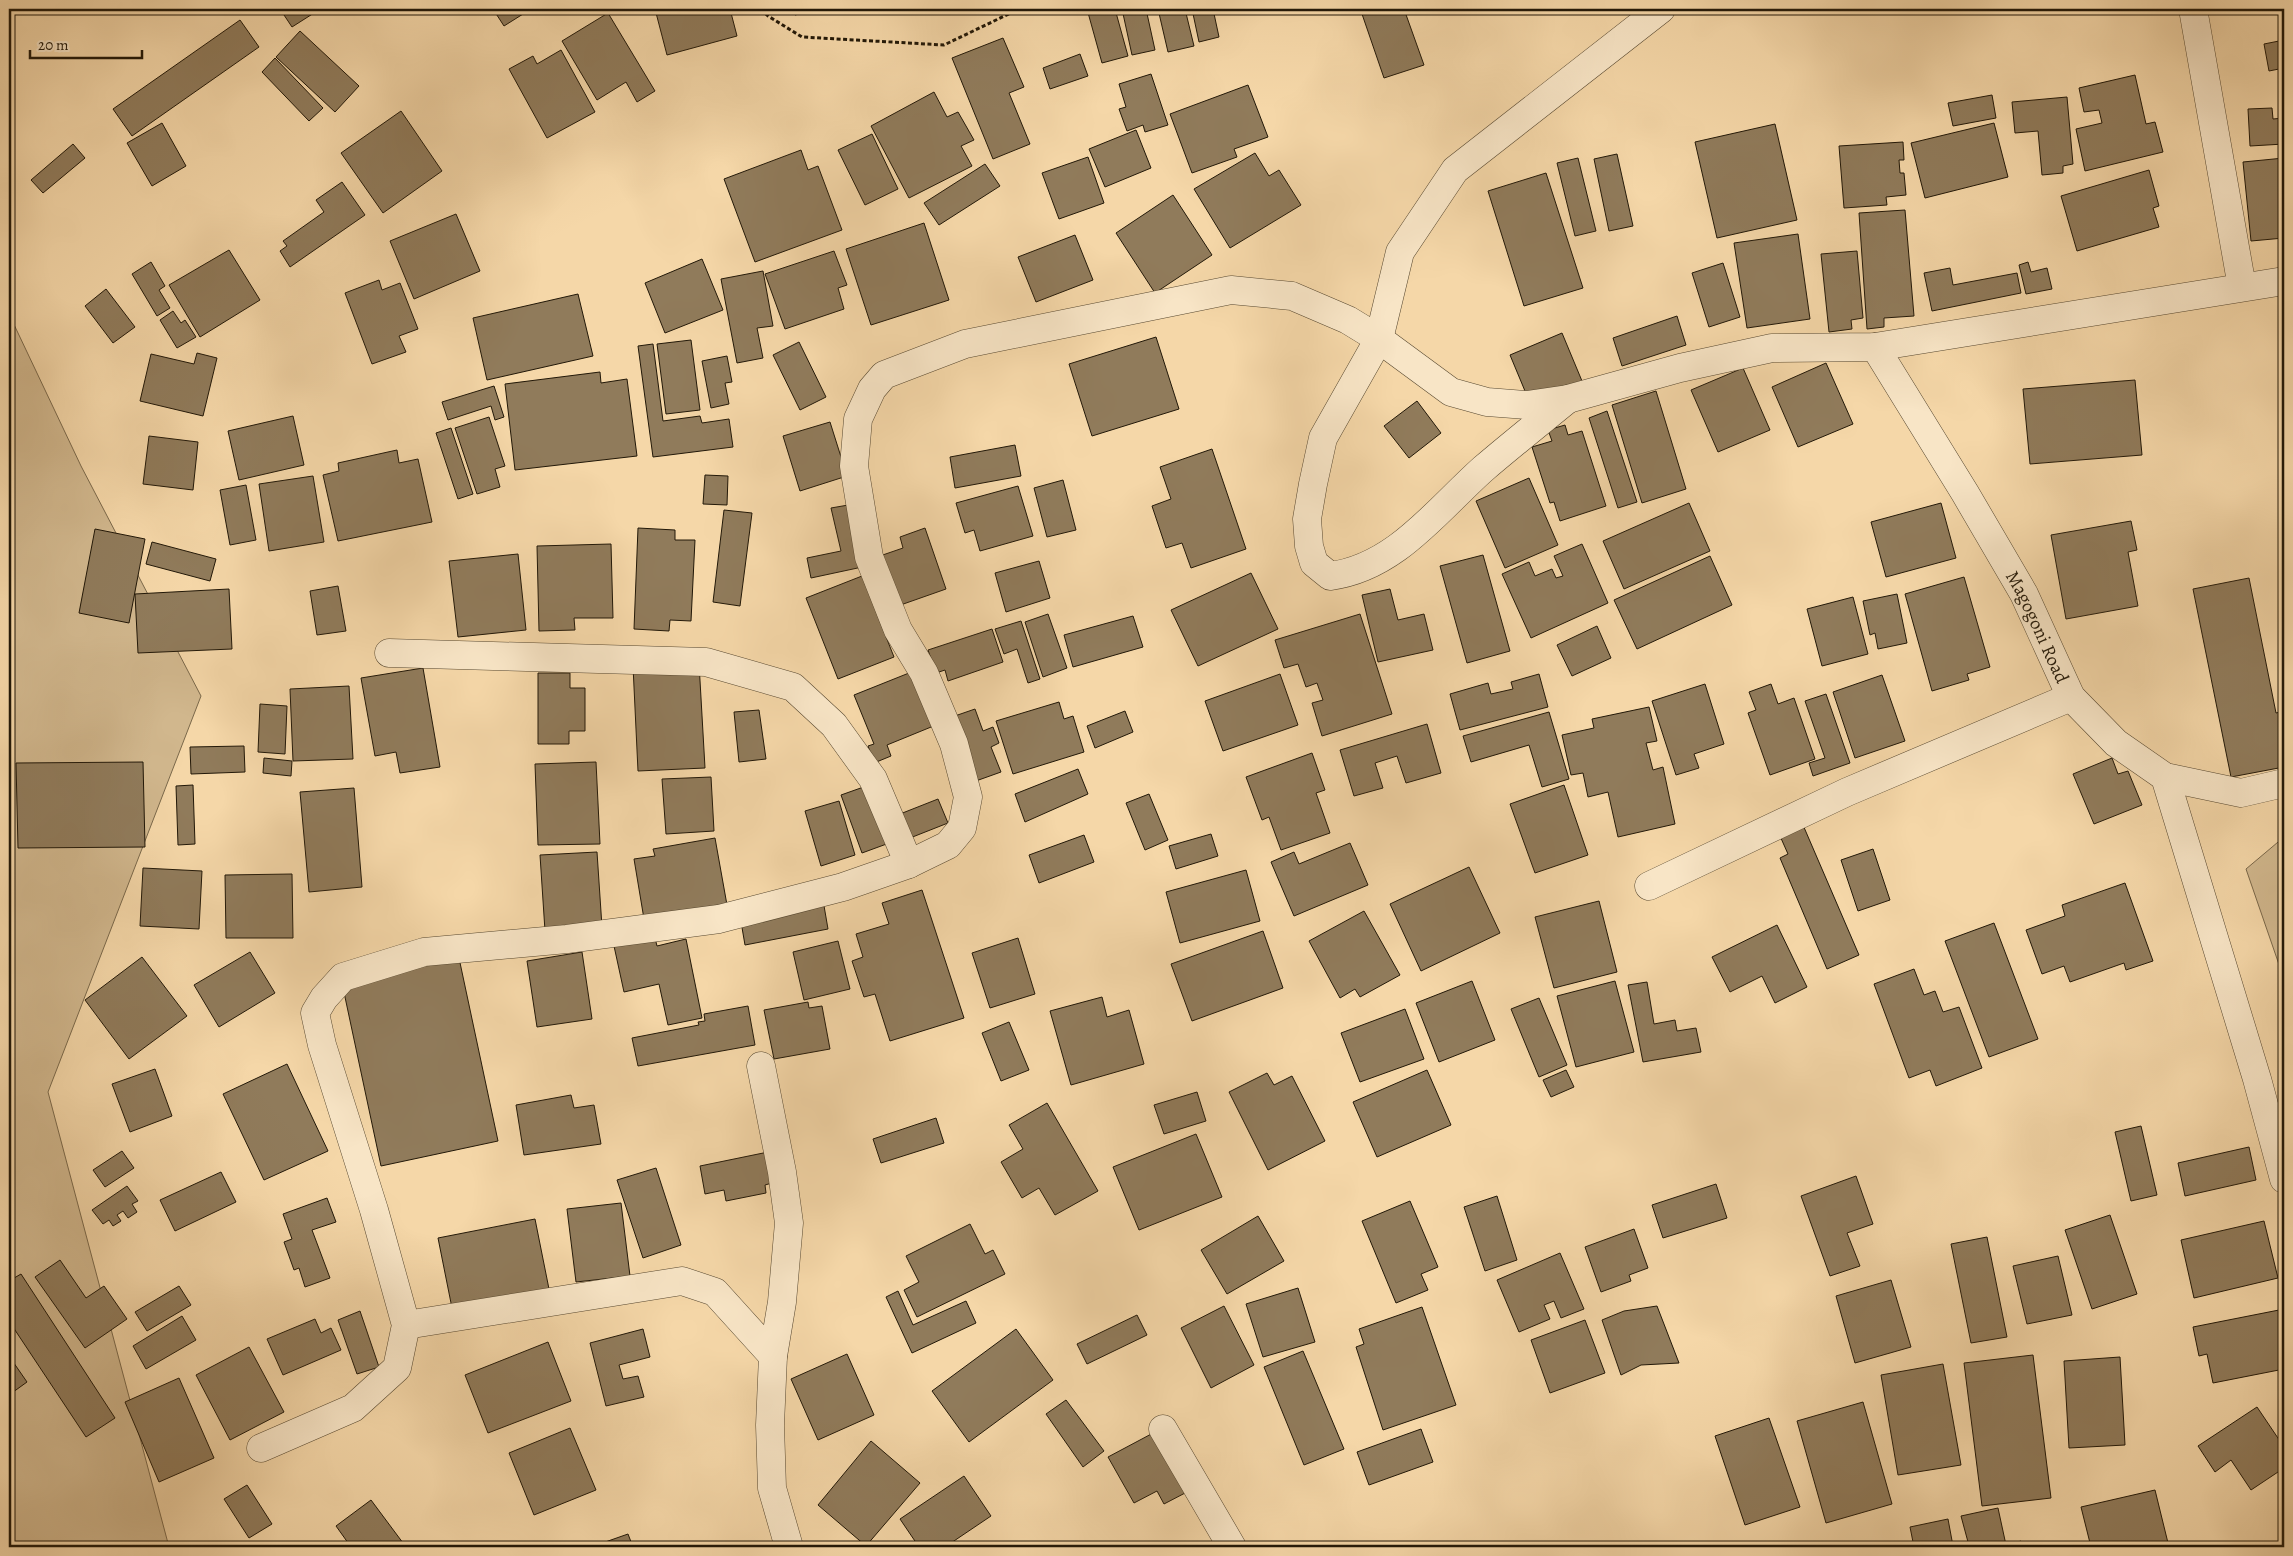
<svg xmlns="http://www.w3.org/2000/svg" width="2293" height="1556" viewBox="0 0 2293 1556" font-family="Alegreya,serif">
<rect width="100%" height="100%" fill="#f5d7a8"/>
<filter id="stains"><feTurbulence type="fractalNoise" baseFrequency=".004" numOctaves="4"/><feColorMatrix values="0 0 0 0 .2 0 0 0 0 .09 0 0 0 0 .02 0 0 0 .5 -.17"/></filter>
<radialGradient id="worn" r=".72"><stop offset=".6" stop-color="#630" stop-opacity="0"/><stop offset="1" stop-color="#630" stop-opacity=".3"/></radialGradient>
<!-- green -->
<g fill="#d1b78d" stroke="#7a684a">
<polygon points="9,314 81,466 201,696 48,1092 169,1547 9,1547"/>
<polygon points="2284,837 2284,979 2246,869"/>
</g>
<!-- building -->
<g fill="#907b5b" stroke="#221808">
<polygon points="280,9 312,9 314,13 292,27"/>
<polygon points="493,9 531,9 504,26"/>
<polygon points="655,9 730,9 737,36 667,55"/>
<polygon points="794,9 819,9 795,15"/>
<polygon points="1087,9 1115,9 1128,56 1102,63"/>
<polygon points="1122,9 1146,9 1155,50 1132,55"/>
<polygon points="1158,9 1185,9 1194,46 1168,52"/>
<polygon points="1192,9 1213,9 1219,37 1199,42"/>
<polygon points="1378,9 1404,9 1424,65 1384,78 1362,14"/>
<polygon points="608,13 655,91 637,102 626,82 597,100 562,41"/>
<polygon points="240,20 259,47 132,136 113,109"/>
<polygon points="300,31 359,86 335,112 276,57"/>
<polygon points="1003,38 1024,87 1009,93 1030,144 993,159 952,58"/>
<polygon points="2284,40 2284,68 2269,71 2264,44"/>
<polygon points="561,50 595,112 547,138 509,69 533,56 537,64"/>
<polygon points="1080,54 1088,76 1050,89 1043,68"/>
<polygon points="275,58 323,108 309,121 262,72"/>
<polygon points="1151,74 1168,125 1145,132 1143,125 1127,131 1119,109 1126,107 1119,84"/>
<polygon points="2135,75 2146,124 2155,122 2163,152 2085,171 2076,129 2102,123 2099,110 2084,112 2079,88"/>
<polygon points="1248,85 1268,137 1234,149 1237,157 1192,173 1170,114"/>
<polygon points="934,92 947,117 958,112 974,140 961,146 972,166 909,198 871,126"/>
<polygon points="1992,95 1996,118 1953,126 1948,103"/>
<polygon points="2067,97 2073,164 2063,166 2063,173 2042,175 2038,131 2015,133 2012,102"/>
<polygon points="2272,108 2273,119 2284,118 2284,144 2250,146 2248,109"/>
<polygon points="401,111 442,171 383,213 341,153"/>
<polygon points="162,123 186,166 152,186 127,143"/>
<polygon points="1994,123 2008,177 1925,198 1911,143"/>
<polygon points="1775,124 1797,220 1717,238 1695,142"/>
<polygon points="1136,130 1151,168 1105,187 1089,149"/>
<polygon points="872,134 898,189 865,205 838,150"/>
<polygon points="1903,142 1904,160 1899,160 1900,173 1904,173 1906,195 1886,197 1887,205 1844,208 1839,146"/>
<polygon points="73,144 85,158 43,193 31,180"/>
<polygon points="801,150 808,170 818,166 842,230 755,262 724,179"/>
<polygon points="1255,153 1269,176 1279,170 1301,205 1230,248 1194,189"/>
<polygon points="1617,154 1633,226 1609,231 1594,159"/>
<polygon points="1088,157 1104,203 1059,219 1042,173"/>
<polygon points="1578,158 1596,231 1575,236 1557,163"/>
<polygon points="2284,158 2284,238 2251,241 2243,162"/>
<polygon points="985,164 1000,186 939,225 924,203"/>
<polygon points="2149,170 2159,206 2153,208 2159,227 2077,251 2061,196"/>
<polygon points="1546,173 1583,288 1524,306 1488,191"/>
<polygon points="342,182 365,215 290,267 280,251 287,246 283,241 324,212 316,200"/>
<polygon points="1173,195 1212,255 1155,293 1116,233"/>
<polygon points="1905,210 1914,316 1884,318 1884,327 1867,329 1859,213"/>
<polygon points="456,214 480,271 414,299 390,241"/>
<polygon points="924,223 949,300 871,325 846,249"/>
<polygon points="1798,234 1810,319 1747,328 1734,243"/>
<polygon points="1075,235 1093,280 1036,302 1018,257"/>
<polygon points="229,250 260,300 200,337 169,285"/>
<polygon points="834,251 847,285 838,288 844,309 785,329 765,274"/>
<polygon points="1857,251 1863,318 1851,320 1852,329 1829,332 1821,254"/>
<polygon points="702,259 723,310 665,333 645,283"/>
<polygon points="151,262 165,286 159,290 170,308 157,316 132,274"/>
<polygon points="2028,262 2031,272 2047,268 2052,289 2026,294 2019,265"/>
<polygon points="1723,263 1740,317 1709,327 1692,273"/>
<polygon points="1950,268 1953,285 2017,273 2021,293 1932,311 1924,273"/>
<polygon points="763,271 773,326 757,328 763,358 737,363 721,279"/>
<polygon points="379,280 382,290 400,283 418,329 399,336 406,352 372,364 345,293"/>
<polygon points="106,289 135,327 113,343 85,306"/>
<polygon points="578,294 593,356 487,380 473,318"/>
<polygon points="173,311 181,323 185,320 196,337 177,348 160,320"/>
<polygon points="1677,316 1686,345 1622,366 1613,338"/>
<polygon points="1562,333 1582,381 1530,403 1510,355"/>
<polygon points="1156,337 1179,409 1092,436 1069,364"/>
<polygon points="691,340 700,410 666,414 657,344"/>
<polygon points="799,342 826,397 800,410 773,355"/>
<polygon points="653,344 663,421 700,416 702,423 729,419 733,447 653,457 638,346"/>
<polygon points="197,353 217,358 203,416 140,401 151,354 194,364"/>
<polygon points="727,356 732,382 725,383 729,404 711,408 702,361"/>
<polygon points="1826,363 1853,424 1798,447 1772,387"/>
<polygon points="1743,368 1770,430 1718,452 1691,390"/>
<polygon points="600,372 601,383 627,379 637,456 515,470 505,384"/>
<polygon points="2135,380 2142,455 2030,464 2023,389"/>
<polygon points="494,386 504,417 495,420 491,406 448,420 442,402"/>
<polygon points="1656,391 1686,489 1642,503 1612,405"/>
<polygon points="1417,401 1441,433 1409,458 1384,426"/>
<polygon points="1607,411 1637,502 1618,508 1589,418"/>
<polygon points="293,416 304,465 239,480 228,431"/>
<polygon points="489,417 505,466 495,469 500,487 477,494 455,428"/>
<polygon points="830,422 847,476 800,491 783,436"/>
<polygon points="1565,425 1568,435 1582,431 1606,506 1560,521 1554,502 1550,503 1532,447 1552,441 1548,430"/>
<polygon points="451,428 473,494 458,499 436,433"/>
<polygon points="149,436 198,442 193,490 143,484"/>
<polygon points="1015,445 1021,476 955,488 950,457"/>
<polygon points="1212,449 1246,549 1191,568 1182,543 1166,548 1152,506 1171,499 1160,467"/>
<polygon points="397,450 399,463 418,459 432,522 338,541 323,475 339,471 338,463"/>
<polygon points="705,475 728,476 727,505 703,504"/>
<polygon points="313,476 324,542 269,551 259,484"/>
<polygon points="1529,478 1558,545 1505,568 1476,501"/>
<polygon points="1063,480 1076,530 1047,537 1034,488"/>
<polygon points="246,485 256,540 230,545 220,490"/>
<polygon points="1018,486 1033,536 980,551 974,530 965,533 956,503"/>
<polygon points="1689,503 1710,551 1624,589 1603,541"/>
<polygon points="1941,503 1956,558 1886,577 1871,522"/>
<polygon points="854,504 867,566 811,578 807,558 841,551 831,508"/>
<polygon points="724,510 752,513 740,606 713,602"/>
<polygon points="2131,521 2137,550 2128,552 2138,606 2066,619 2051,535"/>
<polygon points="638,528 675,530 675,540 695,540 691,621 670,620 669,631 634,629"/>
<polygon points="925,528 946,589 892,608 874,558 903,548 900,537"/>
<polygon points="95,529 145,539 129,623 79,613"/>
<polygon points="152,542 216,559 210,581 146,564"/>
<polygon points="611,544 613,618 574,618 575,630 539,631 537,546"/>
<polygon points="1582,544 1608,603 1531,638 1502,574 1529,562 1535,576 1552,569 1556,578 1563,576 1554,556"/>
<polygon points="518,554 526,630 458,637 449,561"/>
<polygon points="1483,555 1510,651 1467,663 1440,566"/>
<polygon points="1710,556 1732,605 1637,649 1614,600"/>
<polygon points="1039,561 1050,598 1006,612 995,573"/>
<polygon points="1251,573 1278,629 1198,666 1171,610"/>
<polygon points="862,576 894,657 838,679 806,598"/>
<polygon points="1964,577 1990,667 1967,674 1969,680 1932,691 1905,594"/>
<polygon points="2249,578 2276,713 2284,711 2284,767 2231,777 2193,589"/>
<polygon points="338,586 346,631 317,635 310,591"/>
<polygon points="229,589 232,649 138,653 135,594"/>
<polygon points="1390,589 1398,620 1424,614 1433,650 1378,662 1362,595"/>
<polygon points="1897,594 1907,643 1878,649 1875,633 1870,635 1863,601"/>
<polygon points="1853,597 1868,654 1822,666 1807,609"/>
<polygon points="1048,614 1067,668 1043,677 1025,622"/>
<polygon points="1360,614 1392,714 1322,736 1312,703 1323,700 1317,683 1306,687 1298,664 1284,668 1275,640"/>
<polygon points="1133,616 1143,647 1073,667 1064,635"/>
<polygon points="1021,621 1040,679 1028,683 1017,649 1004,654 995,629"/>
<polygon points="1597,626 1611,658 1572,676 1557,645"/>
<polygon points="992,629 1003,662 948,681 945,670 936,673 928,650"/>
<polygon points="699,663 705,768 638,771 633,666"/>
<polygon points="423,668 440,767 400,773 396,752 375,756 361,678"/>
<polygon points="914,671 936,725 887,745 891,756 874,763 868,746 874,744 854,695"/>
<polygon points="538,673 570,673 570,688 585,688 585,731 569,731 569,744 538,744"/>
<polygon points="1280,674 1298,725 1223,751 1205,701"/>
<polygon points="1539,674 1548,707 1460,730 1450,694 1488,683 1491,694 1513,689 1511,682"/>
<polygon points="1882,675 1905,741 1855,758 1833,692"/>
<polygon points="1705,684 1724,744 1694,754 1699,768 1676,775 1652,701"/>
<polygon points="1771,684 1778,704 1794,698 1815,759 1770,775 1748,713 1756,710 1749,692"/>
<polygon points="349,686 353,759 293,761 290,689"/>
<polygon points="1826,694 1850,763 1813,776 1809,763 1825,758 1805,701"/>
<polygon points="1059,702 1064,719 1073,716 1084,752 1013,774 996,721"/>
<polygon points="260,704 287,706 285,754 258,752"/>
<polygon points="1649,707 1657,741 1646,743 1653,770 1663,767 1675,824 1618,837 1608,792 1588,797 1583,773 1571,775 1562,735 1594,728 1592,719"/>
<polygon points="975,709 983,731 993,727 999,743 991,747 1001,772 973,782 949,718"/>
<polygon points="759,710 766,759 739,762 734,712"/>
<polygon points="1125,711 1133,732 1095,748 1087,726"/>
<polygon points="1549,712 1569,779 1542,787 1529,745 1471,762 1463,736"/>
<polygon points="1427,724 1441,773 1406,783 1397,756 1375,763 1383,788 1354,796 1340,750"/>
<polygon points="244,746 245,772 191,774 190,747"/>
<polygon points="1312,753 1325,790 1316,793 1330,833 1281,850 1269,817 1262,820 1246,777"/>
<polygon points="264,758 292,761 291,776 263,773"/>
<polygon points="2112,758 2118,774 2128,771 2142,805 2094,824 2073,774"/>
<polygon points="143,762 145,847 18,848 16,763"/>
<polygon points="596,762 600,844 538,845 535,764"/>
<polygon points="1078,769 1088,794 1025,822 1015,794"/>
<polygon points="711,777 714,831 666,834 662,779"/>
<polygon points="872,784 892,842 862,853 841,795"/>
<polygon points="193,785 195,844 178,845 176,786"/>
<polygon points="1564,785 1588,855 1535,873 1510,804"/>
<polygon points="354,788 362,887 309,892 300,792"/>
<polygon points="1149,794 1168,840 1145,850 1126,803"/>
<polygon points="938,799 948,823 910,838 900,814"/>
<polygon points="839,801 855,855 821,866 805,811"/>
<polygon points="1803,825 1859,955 1827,969 1780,858 1788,854 1780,836"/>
<polygon points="1211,834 1218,856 1176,869 1169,846"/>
<polygon points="1084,835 1094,862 1039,883 1029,855"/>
<polygon points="715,838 727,905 644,919 634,859 655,856 653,849"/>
<polygon points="1350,843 1368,885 1294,916 1271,862 1294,852 1299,864"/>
<polygon points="1873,849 1890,900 1858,911 1841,860"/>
<polygon points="597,852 602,927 545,931 540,855"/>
<polygon points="1469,867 1500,933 1421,971 1390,904"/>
<polygon points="143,868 202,871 199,929 140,926"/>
<polygon points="1246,870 1260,921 1180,943 1166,892"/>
<polygon points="292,874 293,938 226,938 225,875"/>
<polygon points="2125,883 2153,961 2126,970 2124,963 2070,982 2064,966 2042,974 2026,930 2065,916 2062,905"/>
<polygon points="922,890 964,1018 890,1041 875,994 864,997 852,961 863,957 856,934 889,924 882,903"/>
<polygon points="823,900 828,929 745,945 740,916"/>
<polygon points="1599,901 1617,972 1554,988 1535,917"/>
<polygon points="1364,911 1400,975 1360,997 1355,989 1340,998 1309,941"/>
<polygon points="1994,923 2038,1039 1989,1057 1945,941"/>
<polygon points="1777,925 1807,987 1775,1003 1762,976 1730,992 1712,957"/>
<polygon points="1263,931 1283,988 1192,1021 1171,964"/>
<polygon points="655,938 657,946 686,939 702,1018 668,1025 659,984 624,992 614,946"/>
<polygon points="1018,938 1035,994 990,1008 972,953"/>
<polygon points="838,941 850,989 804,1000 793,952"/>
<polygon points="250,952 275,993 219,1027 194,985"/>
<polygon points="582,952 592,1019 537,1027 527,961"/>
<polygon points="142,957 187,1016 129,1059 85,1000"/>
<polygon points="459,958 498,1141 381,1166 342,983"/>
<polygon points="1914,969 1924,995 1935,991 1943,1012 1959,1007 1982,1068 1936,1086 1930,1070 1909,1078 1874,984"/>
<polygon points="1472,981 1495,1040 1439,1062 1416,1003"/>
<polygon points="1615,981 1634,1052 1576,1067 1557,996"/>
<polygon points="1647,982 1654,1024 1675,1020 1677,1031 1696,1028 1701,1052 1643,1062 1628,985"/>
<polygon points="1102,997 1107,1017 1129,1010 1144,1064 1071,1085 1050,1011"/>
<polygon points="1539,998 1567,1065 1539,1077 1511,1009"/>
<polygon points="808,1002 809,1008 822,1006 830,1049 774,1059 764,1010"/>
<polygon points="748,1006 755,1045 638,1066 632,1038 699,1025 698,1022 705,1021 704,1014"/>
<polygon points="1405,1009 1424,1059 1360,1082 1341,1033"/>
<polygon points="1009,1022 1029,1070 1001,1081 982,1033"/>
<polygon points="287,1064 328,1151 264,1180 223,1094"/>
<polygon points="155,1069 172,1116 130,1132 112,1084"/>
<polygon points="1427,1070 1451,1125 1377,1157 1353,1102"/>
<polygon points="1566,1070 1574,1087 1551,1097 1543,1080"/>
<polygon points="1267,1073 1274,1085 1292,1076 1325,1141 1268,1170 1229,1092"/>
<polygon points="1197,1092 1206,1121 1164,1134 1154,1105"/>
<polygon points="571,1095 574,1108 594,1105 601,1144 524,1155 516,1105"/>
<polygon points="1047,1103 1098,1191 1055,1215 1039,1188 1022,1198 1001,1162 1023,1149 1009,1125"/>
<polygon points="936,1118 944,1143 881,1163 873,1139"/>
<polygon points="2141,1126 2157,1195 2131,1201 2115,1132"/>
<polygon points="1196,1134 1222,1197 1139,1230 1113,1167"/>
<polygon points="2249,1147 2256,1180 2185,1196 2178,1163"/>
<polygon points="122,1151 134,1168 105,1187 93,1170"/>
<polygon points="773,1151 779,1181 765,1185 766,1193 726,1201 724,1190 705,1194 700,1166"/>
<polygon points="656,1168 681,1245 643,1258 617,1180"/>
<polygon points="221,1172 236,1202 175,1231 160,1200"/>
<polygon points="1856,1176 1873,1224 1847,1233 1860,1266 1830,1276 1801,1196"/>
<polygon points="1716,1184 1727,1218 1663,1238 1652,1205"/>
<polygon points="127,1186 138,1201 132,1204 137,1212 128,1218 123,1211 117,1215 121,1221 113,1226 109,1220 103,1224 92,1210"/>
<polygon points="1497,1196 1517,1260 1485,1271 1464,1207"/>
<polygon points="327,1198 336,1222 312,1230 330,1278 305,1287 299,1268 294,1270 284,1242 292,1239 283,1214"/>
<polygon points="1410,1201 1438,1267 1421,1274 1428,1290 1396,1303 1362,1221"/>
<polygon points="621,1203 630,1276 576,1282 567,1209"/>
<polygon points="2110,1215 2137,1294 2092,1309 2065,1230"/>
<polygon points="1258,1216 1284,1261 1227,1294 1201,1250"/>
<polygon points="535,1219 550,1294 453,1313 438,1238"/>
<polygon points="2264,1221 2278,1278 2194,1298 2181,1240"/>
<polygon points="970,1224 985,1254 993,1250 1005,1274 917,1317 904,1290 919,1282 906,1256"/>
<polygon points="1634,1229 1648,1268 1629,1275 1631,1281 1601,1292 1585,1247"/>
<polygon points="1987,1237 2007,1337 1971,1343 1951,1244"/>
<polygon points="1560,1253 1584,1309 1561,1318 1554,1301 1544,1305 1550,1319 1519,1332 1497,1280"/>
<polygon points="2058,1256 2072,1315 2027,1324 2013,1266"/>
<polygon points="60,1260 86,1298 104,1286 127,1319 85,1348 35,1277"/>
<polygon points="21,1274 115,1418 86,1437 9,1321 9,1281"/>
<polygon points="1891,1280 1911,1347 1855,1363 1836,1296"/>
<polygon points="179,1286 191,1305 147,1331 135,1312"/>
<polygon points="1298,1288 1315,1342 1263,1357 1246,1304"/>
<polygon points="898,1291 913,1325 966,1301 976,1323 912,1353 886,1297"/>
<polygon points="1224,1306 1254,1365 1211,1388 1181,1328"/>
<polygon points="1657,1306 1679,1363 1641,1365 1621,1375 1602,1320 1624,1311"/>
<polygon points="1422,1307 1456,1405 1383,1430 1356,1347 1364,1344 1359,1329"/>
<polygon points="2279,1310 2282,1324 2284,1324 2284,1369 2213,1383 2207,1354 2199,1356 2193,1327"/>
<polygon points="360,1311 379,1367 357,1374 338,1320"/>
<polygon points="1137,1315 1147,1335 1087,1364 1077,1344"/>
<polygon points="182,1316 196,1340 146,1369 133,1346"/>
<polygon points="315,1319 321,1333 331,1328 341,1350 283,1375 267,1339"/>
<polygon points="1585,1320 1605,1373 1550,1393 1531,1340"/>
<polygon points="643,1329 650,1357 619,1365 623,1379 638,1376 644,1397 606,1406 590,1343"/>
<polygon points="1016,1329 1053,1380 969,1442 932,1391"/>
<polygon points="548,1342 571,1401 488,1433 465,1375"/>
<polygon points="249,1347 284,1412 230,1440 196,1375"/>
<polygon points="1303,1351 1344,1449 1304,1465 1264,1367"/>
<polygon points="847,1354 874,1415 818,1440 791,1379"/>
<polygon points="2033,1355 2051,1498 1982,1506 1964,1363"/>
<polygon points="9,1356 27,1382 9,1395"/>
<polygon points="2120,1357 2125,1445 2069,1448 2064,1361"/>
<polygon points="1943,1364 1961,1465 1898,1475 1881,1375"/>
<polygon points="179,1378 214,1458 159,1482 125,1402"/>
<polygon points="1066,1400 1104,1451 1083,1467 1046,1414"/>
<polygon points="1863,1402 1892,1504 1826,1523 1797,1421"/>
<polygon points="2257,1407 2284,1447 2284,1468 2251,1490 2231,1460 2215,1472 2198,1446"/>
<polygon points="1769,1418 1800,1507 1745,1525 1715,1436"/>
<polygon points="570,1428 596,1490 534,1515 509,1453"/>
<polygon points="1421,1429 1433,1462 1369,1485 1357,1452"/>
<polygon points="1155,1432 1187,1492 1164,1504 1157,1491 1134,1503 1108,1457"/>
<polygon points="871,1441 920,1483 866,1546 818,1505"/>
<polygon points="964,1476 991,1516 945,1547 919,1547 900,1519"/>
<polygon points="247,1485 272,1524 249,1538 224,1499"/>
<polygon points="2155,1490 2169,1547 2091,1547 2081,1507"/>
<polygon points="371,1500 406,1547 351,1547 336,1526"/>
<polygon points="1998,1508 2006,1545 2021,1541 2022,1547 1914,1547 1910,1527 1948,1519 1953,1546 1968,1542 1961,1516"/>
<polygon points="628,1534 633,1547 591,1547"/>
</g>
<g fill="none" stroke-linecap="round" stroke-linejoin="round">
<!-- minor casing -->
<g stroke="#574830" stroke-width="29">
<g id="minor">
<polyline points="2193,9 2242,287"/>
<path id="s1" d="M1875,347l90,146 59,101 47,103 45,46 49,34 76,16 43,-10"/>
<path d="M1568,399c-28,23 -57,46 -85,70 -46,41 -88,99 -153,107l-16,-13 -5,-17 -2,-27 6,-35 10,-46 56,-99 21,-87 55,-82 206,-161"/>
<polyline points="389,653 706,662 793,687 834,725 873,779 909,864"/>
<polyline points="2165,777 2257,1079 2284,1179"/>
<polyline points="1649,886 1847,792 2071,697"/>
<polyline points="761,1066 782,1172 789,1223 782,1302 773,1356 770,1425 772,1488 789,1547"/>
<polyline points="406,1325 682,1281 715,1292 773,1356"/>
<polyline points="1163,1429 1232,1547"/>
<polyline points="261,1448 353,1408 397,1368 406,1325 374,1210 322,1045 315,1013 324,998 343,977 424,952 567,939 719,919 843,887 909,864 948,845 962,828 968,797 954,744 924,673 898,630 869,557 854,466 858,419 872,389 884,375 965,344 1231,290 1292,296 1348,320 1379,339 1451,392 1487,402 1527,405 1568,399 1680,368 1772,348 1875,347 2284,281"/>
</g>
</g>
<!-- path -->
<polyline stroke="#221808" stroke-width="3" stroke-dasharray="4 2.5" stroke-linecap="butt" points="761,9 768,16 802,37 944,45 1019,9"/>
<!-- minor -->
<use href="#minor" stroke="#f8e5c6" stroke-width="28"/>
</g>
<g text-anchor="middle" stroke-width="5" stroke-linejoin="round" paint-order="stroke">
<!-- street labels -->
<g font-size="19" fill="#221808" stroke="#f8e5c6">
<text dy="7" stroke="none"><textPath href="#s1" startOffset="324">Magogoni Road</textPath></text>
</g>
</g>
<!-- margin -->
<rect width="2293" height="1556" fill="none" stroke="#f5d7a8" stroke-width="30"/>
<rect x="10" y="10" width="2273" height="1536" fill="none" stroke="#221808" stroke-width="2.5"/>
<rect x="15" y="15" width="2263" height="1526" fill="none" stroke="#221808"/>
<!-- scale -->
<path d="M30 50v8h112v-8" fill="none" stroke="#221808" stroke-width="2.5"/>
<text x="38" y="50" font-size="15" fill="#221808" stroke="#f8e5c6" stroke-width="4" paint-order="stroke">20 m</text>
<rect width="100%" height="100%" filter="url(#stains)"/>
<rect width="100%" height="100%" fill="url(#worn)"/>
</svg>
